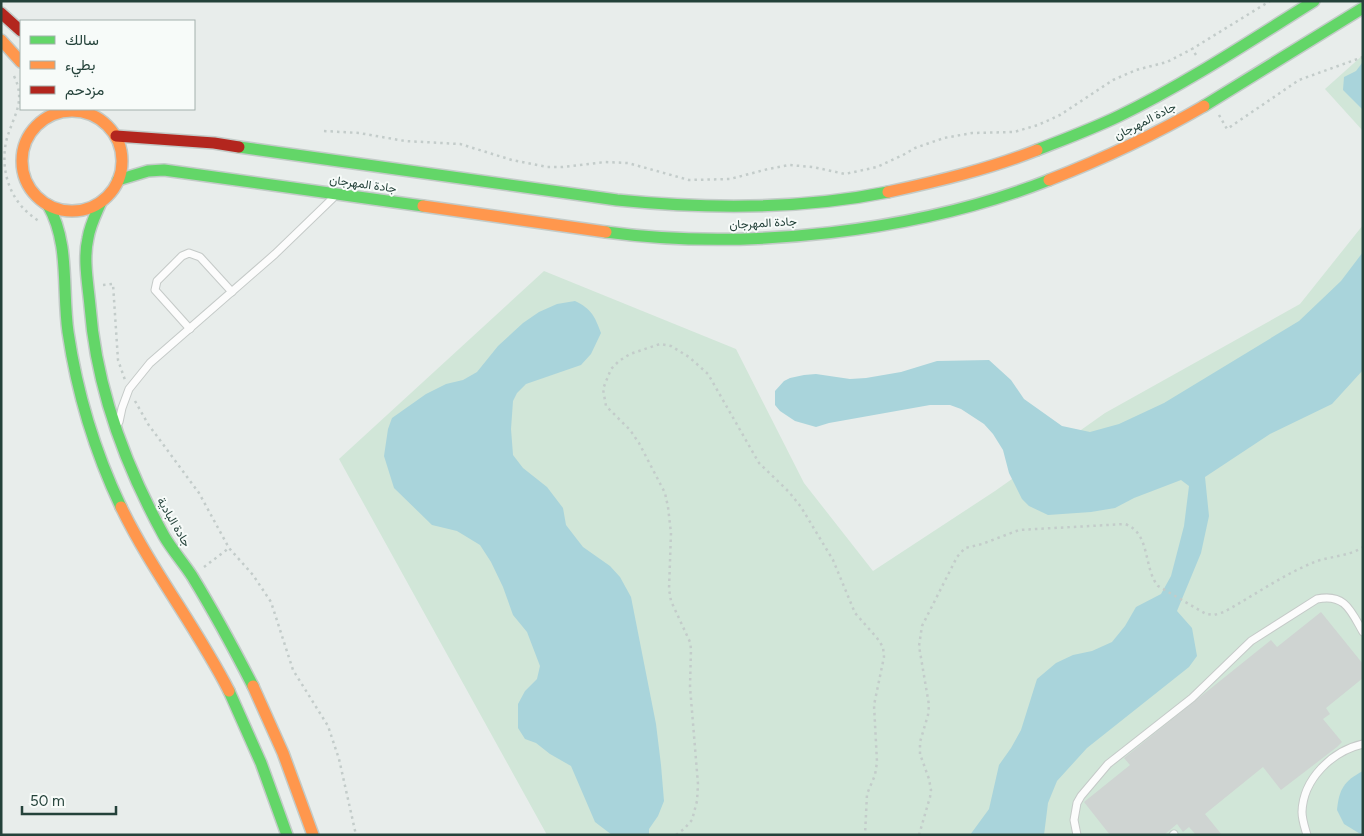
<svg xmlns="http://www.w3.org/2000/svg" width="1364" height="836" viewBox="0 0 1364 836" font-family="Figtree,Vazirmatn,sans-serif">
<rect width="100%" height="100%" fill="#e8edeb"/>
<!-- green -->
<g fill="#d1e6d8">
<polygon points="1363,55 1363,131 1325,89"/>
<polygon points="1363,225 1363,835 547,835 339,459 544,271 736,349 804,483 873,571 995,491 1105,413 1300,304"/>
</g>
<!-- water -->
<g fill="#a9d4db">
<polygon points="1362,63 1363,64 1363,110 1343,90 1344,77 1356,71"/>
<polygon points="1363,252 1363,370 1332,404 1270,434 1205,477 1209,516 1201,553 1177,611 1192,628 1197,656 1189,667 1087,748 1057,781 1048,803 1044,835 970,835 989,809 999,765 1011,748 1021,730 1037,679 1056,663 1073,655 1092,651 1112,642 1125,626 1136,607 1161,594 1171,576 1184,526 1189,486 1181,480 1134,498 1115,508 1091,512 1048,515 1029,506 1022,499 1009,473 1003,450 993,434 984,424 961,409 950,405 930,405 829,423 816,427 795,421 780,411 775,405 775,391 784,381 790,378 804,375 816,374 850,379 866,378 901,372 937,361 989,360 1011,380 1024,399 1062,426 1090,432 1119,424 1164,403 1299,321 1341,281"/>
<path d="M575,301c17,8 20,16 26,32l-10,21 -10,11 -55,19 -9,9 -4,8 -2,28 2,26 10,13 24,19 16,21 3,17 10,13 7,9 27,19 10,11 11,20 25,127 5,41 3,36 -6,15 -9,13v6h-37l-17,-13 -24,-56 -21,-12 -14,-11 -11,-4 -7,-11v-24l7,-13 12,-12 3,-13 -13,-34 -14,-17 -10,-28 -12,-25 -11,-17 -23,-14 -25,-6 -38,-37 -10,-32 4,-27 4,-11 34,-24 20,-10 17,-4 14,-8 21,-26 25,-23 16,-11 18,-8z"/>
<path d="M1363,771v64h-1l-18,-11 -7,-14c2,-21 7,-29 26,-39z"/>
</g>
<!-- building -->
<polygon fill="#cfd4d2" points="1321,612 1363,664 1363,678 1326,708 1330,714 1323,719 1342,742 1337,747 1281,790 1263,767 1205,814 1222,835 1196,835 1189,827 1183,832 1177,824 1164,835 1110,835 1084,802 1130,765 1124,758 1271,640 1277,647"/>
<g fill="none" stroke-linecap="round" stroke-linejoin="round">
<!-- lane casing -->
<g stroke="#c5cac8" stroke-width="9">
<g id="lane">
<polyline points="190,329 155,290 157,281 182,256 189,253 200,257 232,292"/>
<polyline points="119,422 122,408 129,389 150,363 275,254 333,198"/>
<path d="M1077,835l-3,-15 3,-17 4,-7 27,-32 84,-66 59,-57 66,-42c28,-6 34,12 46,33"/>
<polyline points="1173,835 1174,834"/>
<path d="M1307,835c-2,-7 -5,-15 -5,-23 1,-33 30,-61 61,-68"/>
</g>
</g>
<!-- fast casing -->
<g stroke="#c3cbc8" stroke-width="14">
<g id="fast">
<polyline points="1204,106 1363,8"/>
<path d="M239,147l378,53c90,9 182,10 271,-8"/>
<path d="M1037,150c28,-11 55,-21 82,-34 68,-33 131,-75 195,-115"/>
<polyline points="118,180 148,171 164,170 423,206"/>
<path d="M101,202c-5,12 -11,23 -13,36 -5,21 0,46 2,68 6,81 35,159 74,230 8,14 19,26 28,40 22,36 42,73 61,110"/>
<path d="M48,205c22,38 14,85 20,127 9,61 27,120 53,175"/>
<path d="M606,232c139,19 312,0 443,-52"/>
<polyline points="229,691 261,763 287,835"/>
</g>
</g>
<!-- slow casing -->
<g stroke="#c3cbc8" stroke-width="14">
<g id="slow">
<polyline points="1,40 21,62"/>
<circle cx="72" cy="161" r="50"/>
<path d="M1049,180c54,-21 105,-45 155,-74"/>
<path d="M888,192c51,-11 101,-23 149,-42"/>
<polyline points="423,206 606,232"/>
<path d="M121,507c31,64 76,121 108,184"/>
<polyline points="253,686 283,753 313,835"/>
</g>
</g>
<!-- jam casing -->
<g stroke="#c3cbc8" stroke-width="14">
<g id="jam">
<polyline points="1,13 21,31"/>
<polyline points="116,136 214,143 239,147"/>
</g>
</g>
<!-- path -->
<g stroke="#c3ccca" stroke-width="2.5" stroke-dasharray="2.5 4" stroke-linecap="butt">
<polyline points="1196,55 1192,49 1270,1"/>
<path d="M14,76c13,27 -2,41 -8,66 -6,31 5,62 33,79"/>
<polyline points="1219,115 1227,129 1299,80 1363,57"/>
<polyline points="324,131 359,133 405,141 460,144 512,160 547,167 563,167 605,162 628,163 689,180 730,179 768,169 789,165 813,167 845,174 877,167 903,155 915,148 944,138 972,133 1014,132 1038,125 1060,115 1113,80 1136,70 1167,62 1192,49"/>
<polyline points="103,285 113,284 118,360 125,380"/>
<polyline points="135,401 148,424 199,493 229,548 253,575 271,602 293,670 328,726 339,759 356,835"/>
<polyline points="204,567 229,548"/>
<polyline points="676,835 684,829 692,820 697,801 698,784 690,687 691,649 690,642 671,601 669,589 671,533 668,507 665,493 639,443 630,430 606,406 603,389 611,369 619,361 630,354 660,344 671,346 689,357 708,374 759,463 789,492 801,507 833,560 855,613 877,638 883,647 884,657 874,705 877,762 875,775 867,794 865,835"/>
<path d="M919,835l11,-38 1,-7 -2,-11 -9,-25v-12l8,-27 1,-10 -10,-59 3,-20 35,-69 8,-9 17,-4 37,-14 106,-6c26,9 18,44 33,62l48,28 8,1 10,-3c29,-16 57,-36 88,-49 16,-7 36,-6 51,-16"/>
</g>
<!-- lane -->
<use href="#lane" stroke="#fcfcfc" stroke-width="7"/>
<!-- fast -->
<use href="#fast" stroke="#63d668" stroke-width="11"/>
<!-- slow -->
<use href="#slow" stroke="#ff974d" stroke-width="11"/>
<!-- jam -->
<use href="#jam" stroke="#b3261e" stroke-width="11"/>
</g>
<g text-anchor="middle" stroke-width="4" stroke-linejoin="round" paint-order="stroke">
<!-- street labels -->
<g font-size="12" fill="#24423a" stroke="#f7fbf9">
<text transform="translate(1145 121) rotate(-27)" y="4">جادة المهرجان</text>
<text transform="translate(363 184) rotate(8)" y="4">جادة المهرجان</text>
<text transform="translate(763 223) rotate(-3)" y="4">جادة المهرجان</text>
<text transform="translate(174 522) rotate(60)" y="4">جادة البادية</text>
</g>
</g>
<!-- border -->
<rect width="1364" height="836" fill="none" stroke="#24423a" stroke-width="5"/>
<!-- legend -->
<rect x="20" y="20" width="175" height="90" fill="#f7fbf9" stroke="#a3b1ad"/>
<rect x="30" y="36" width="25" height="8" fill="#63d668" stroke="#a3b1ad"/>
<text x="65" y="45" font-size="15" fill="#24423a">سالك</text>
<rect x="30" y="61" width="25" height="8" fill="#ff974d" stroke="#a3b1ad"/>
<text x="65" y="70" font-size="15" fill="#24423a">بطيء</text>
<rect x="30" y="86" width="25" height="8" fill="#b3261e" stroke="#a3b1ad"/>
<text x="65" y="95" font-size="15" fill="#24423a">مزدحم</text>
<!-- scale -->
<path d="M22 806v8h94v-8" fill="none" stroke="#24423a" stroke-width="2.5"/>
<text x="30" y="806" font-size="15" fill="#24423a" stroke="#f7fbf9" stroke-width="4" paint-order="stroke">50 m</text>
</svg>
